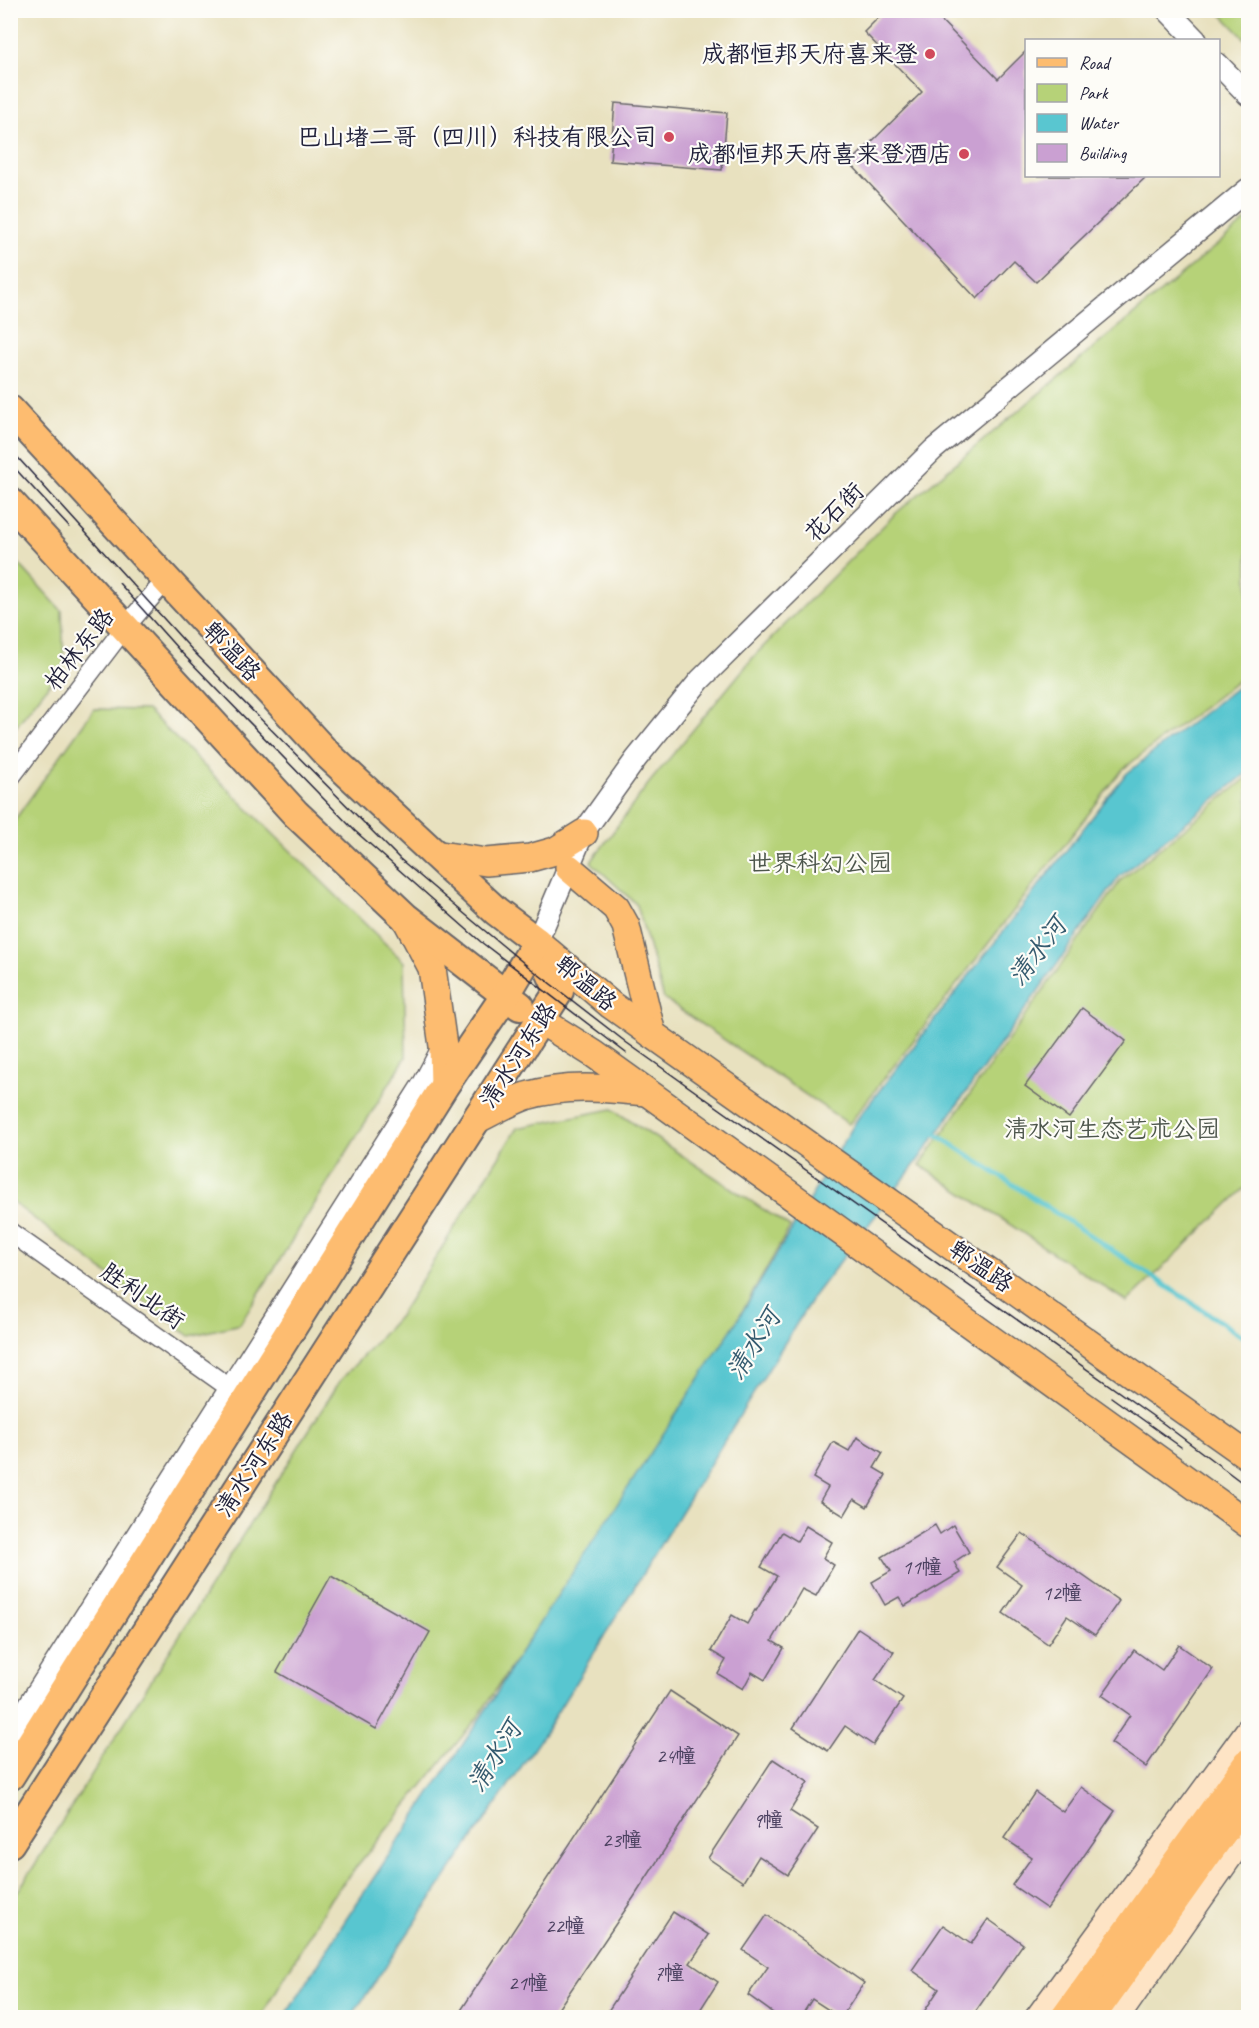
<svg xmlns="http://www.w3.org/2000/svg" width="1259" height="2028" viewBox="0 0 1259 2028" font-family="Caveat,'LXGW WenKai TC',sans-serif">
<rect width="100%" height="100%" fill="#fdfcf7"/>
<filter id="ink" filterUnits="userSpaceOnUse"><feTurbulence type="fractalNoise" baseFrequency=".0167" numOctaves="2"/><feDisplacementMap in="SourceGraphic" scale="12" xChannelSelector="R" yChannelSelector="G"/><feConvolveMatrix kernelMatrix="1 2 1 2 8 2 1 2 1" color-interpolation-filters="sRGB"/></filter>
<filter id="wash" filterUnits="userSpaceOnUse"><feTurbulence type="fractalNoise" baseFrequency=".008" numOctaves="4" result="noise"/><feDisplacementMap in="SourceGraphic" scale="24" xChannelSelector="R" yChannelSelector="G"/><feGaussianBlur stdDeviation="1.35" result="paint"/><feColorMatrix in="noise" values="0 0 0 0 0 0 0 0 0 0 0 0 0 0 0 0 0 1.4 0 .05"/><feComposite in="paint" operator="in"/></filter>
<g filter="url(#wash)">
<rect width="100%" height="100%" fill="#e8e1bf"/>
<!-- green -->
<g fill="#b6d278" stroke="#6c7a5a" stroke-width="1.5">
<polygon points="1218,11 1248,11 1248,42"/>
<polygon points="1248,219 1248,673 1123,769 849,1124 664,999 637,905 591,862 649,783 756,654 895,514"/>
<polygon points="10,554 62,611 64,665 11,733"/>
<polygon points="94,709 147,710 404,962 406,1057 240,1324 190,1336 11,1201 11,825"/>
<polygon points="1248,777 1248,1185 1127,1302 920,1165 1121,880"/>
<polygon points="612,1109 790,1227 722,1347 478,1717 331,1898 261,2017 11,2017 10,1904 340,1381 399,1316 517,1128"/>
</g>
<!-- water -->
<polygon fill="#59c6d0" stroke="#3e7486" stroke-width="1.5" points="1248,679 1248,772 1119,877 916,1163 813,1297 545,1732 351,2017 284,2018 345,1921 495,1696 518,1656 735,1324 858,1118 1125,775 1176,734"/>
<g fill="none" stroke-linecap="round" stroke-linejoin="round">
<!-- stream -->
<polyline stroke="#59c6d0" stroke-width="5" points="932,1131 1248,1340"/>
</g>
<g id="blocks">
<!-- building -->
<g fill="#caa0d2">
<polygon points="886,10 931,10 998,79 1026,51 1026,176 1147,176 1036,282 1014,261 977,299 850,163 922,92 864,32"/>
<polygon points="615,103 727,113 722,170 610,161"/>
<polygon points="1082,1008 1126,1041 1069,1118 1025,1086"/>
<polygon points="857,1437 883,1453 874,1468 886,1475 867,1507 854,1499 844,1516 820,1501 828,1487 813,1478 833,1442 849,1451"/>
<polygon points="935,1525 940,1534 953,1525 969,1552 954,1562 960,1573 905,1606 899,1597 885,1605 872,1582 891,1571 882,1557"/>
<polygon points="806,1526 832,1542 823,1558 834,1565 816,1596 802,1589 772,1641 784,1648 765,1680 752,1672 743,1689 718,1674 726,1660 711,1651 732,1615 747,1624 755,1610 756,1611 777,1576 761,1567 782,1532 797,1541"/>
<polygon points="1022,1533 1119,1601 1095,1635 1067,1616 1048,1644 1003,1613 1022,1585 997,1567"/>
<polygon points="331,1576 430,1632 376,1729 277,1672"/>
<polygon points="858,1628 894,1652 875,1680 903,1699 873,1745 845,1726 828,1751 793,1728"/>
<polygon points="1179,1645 1213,1669 1146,1767 1111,1743 1130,1715 1102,1695 1134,1650 1162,1670"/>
<polygon points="670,1691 738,1736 634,1897 552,2018 456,2018"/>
<polygon points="773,1759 808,1782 790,1811 818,1829 788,1875 759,1856 743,1882 708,1858"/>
<polygon points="1081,1787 1115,1811 1047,1909 1012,1885 1032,1857 1004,1838 1035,1792 1063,1812"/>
<polygon points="673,1912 709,1935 690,1963 718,1982 695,2018 673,2018 660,2009 654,2018 618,2018 608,2011"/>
<polygon points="767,1915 864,1983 841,2018 812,1999 800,2018 780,2018 748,1995 768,1967 743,1950"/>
<polygon points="988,1919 1023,1944 971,2018 920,2018 939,1989 912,1970 943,1925 971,1944"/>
</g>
</g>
</g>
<g filter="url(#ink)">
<use href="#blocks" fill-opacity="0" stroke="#676569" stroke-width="1.5"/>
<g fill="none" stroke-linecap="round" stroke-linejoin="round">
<!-- minor casing -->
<g stroke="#676569" stroke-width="21">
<g id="minor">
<polyline points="10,778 125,627 166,580"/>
<polyline points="10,1232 241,1396"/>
</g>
</g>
<!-- tertiary casing -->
<g stroke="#676569" stroke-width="24">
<g id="tertiary">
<polyline points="1167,10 1196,40"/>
<polyline points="1218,64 1248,95"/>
<polyline points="537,942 583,833 636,759 700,680 933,450 1248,189"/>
<polyline points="10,1735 424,1083 443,1047"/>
</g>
</g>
<!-- secondary casing -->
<g stroke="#676569" stroke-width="27">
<g id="secondary">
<polyline points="1037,2018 1248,1730"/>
<polyline points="1117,2018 1248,1831"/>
</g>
</g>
<!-- primary casing -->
<g stroke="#676569" stroke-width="30">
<g id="primary">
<polyline points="434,854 486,862 530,858 555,851 584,833"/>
<polyline points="569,868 616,908 626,926 652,1034"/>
<polyline points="405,917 432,968 443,1046 444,1086"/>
<polyline points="537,942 611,1005 1248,1456"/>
<polyline points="540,1020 594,1054 1248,1524"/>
<path d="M476,1120c16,-8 33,-18 50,-24 40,-12 79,-8 119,-4"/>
<polyline points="1064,2018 1248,1762"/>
<polyline points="1091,2018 1248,1798"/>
</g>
</g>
<!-- trunk casing -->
<g stroke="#676569" stroke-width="32">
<g id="trunk">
<polyline points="10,410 327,754 496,911 537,942 559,991 10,1843"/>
<polyline points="10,502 296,814 405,917 520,1006"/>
<polyline points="10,1776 444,1086 505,996 537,942"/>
</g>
</g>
<!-- minor -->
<use href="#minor" stroke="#fff" stroke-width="18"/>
<!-- tertiary -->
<use href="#tertiary" stroke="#fff" stroke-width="21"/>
<!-- secondary -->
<use href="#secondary" stroke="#fee4c5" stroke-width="24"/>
<!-- primary -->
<use href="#primary" stroke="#fdbc6f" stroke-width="27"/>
<!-- trunk -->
<use href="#trunk" stroke="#fdbc6f" stroke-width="28"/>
<!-- tram -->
<g stroke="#22223b" stroke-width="1.5">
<polyline points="10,449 194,652 400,859 473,921 525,964 627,1043 1164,1424 1248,1487"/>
<polyline points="10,463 69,527"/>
<polyline points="119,583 179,650 355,831 481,942 626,1053"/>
<polyline points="1111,1397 1181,1447"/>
</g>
</g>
</g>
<!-- markers -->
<g fill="#d1495b" stroke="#fdfcf7" stroke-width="2">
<circle cx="930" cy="54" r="6"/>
<circle cx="669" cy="137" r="6"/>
<circle cx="964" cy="154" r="6"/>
</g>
<g text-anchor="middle" stroke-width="4.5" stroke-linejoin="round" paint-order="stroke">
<!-- number labels -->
<g font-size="21" fill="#4c4261">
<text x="922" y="1574">11幢</text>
<text x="1062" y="1600">12幢</text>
<text x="676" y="1763">24幢</text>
<text x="768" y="1827">9幢</text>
<text x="622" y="1847">23幢</text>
<text x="565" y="1933">22幢</text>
<text x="669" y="1980">7幢</text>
<text x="528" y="1990">21幢</text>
</g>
<!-- poi labels -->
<g font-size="24" fill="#22223b" stroke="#fdfcf7" text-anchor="end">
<text x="918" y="62">成都恒邦天府喜来登</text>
<text x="657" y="145">巴山堵二哥（四川）科技有限公司</text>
<text x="952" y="162">成都恒邦天府喜来登酒店</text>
</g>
<!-- street labels -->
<g font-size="24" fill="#22223b" stroke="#fdfcf7">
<text transform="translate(834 512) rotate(-45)" y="8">花石街</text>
<text transform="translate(79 649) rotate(-52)" y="8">柏林东路</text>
<text transform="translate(232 651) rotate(47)" y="8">郫温路</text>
<text transform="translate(586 983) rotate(40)" y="8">郫温路</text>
<text transform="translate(518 1055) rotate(-57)" y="8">清水河东路</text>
<text transform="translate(981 1266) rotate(35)" y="8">郫温路</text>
<text transform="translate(143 1296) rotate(35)" y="8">胜利北街</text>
<text transform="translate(254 1464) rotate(-57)" y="8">清水河东路</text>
</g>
<!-- park labels -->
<g font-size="24" fill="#4e574d" stroke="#fdfcf7">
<text x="820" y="871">世界科幻公园</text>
<text x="1112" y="1137">清水河生态艺术公园</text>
</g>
<!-- water labels -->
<g font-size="26" font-style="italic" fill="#355b6f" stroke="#fdfcf7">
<text transform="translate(1037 951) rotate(-53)" y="9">清水河</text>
<text transform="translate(753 1344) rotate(-58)" y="9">清水河</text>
<text transform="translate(494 1756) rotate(-58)" y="9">清水河</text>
</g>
</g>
<!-- margin -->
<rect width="1259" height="2028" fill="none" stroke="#fdfcf7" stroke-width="36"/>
<!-- legend -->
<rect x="1025" y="39" width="195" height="138" fill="#fdfcf7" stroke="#a5a5ac" stroke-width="1.5"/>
<rect x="1037" y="58" width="30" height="9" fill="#fdbc6f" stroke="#a5a5ac" stroke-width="1.5"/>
<text x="1079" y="69" font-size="18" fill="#22223b">Road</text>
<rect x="1037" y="84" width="30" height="18" fill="#b6d278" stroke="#a5a5ac" stroke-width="1.5"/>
<text x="1079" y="99" font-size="18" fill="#22223b">Park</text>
<rect x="1037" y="114" width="30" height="18" fill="#59c6d0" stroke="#a5a5ac" stroke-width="1.5"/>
<text x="1079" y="129" font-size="18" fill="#22223b">Water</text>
<rect x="1037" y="144" width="30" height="18" fill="#caa0d2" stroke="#a5a5ac" stroke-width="1.5"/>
<text x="1079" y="159" font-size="18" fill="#22223b">Building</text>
</svg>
